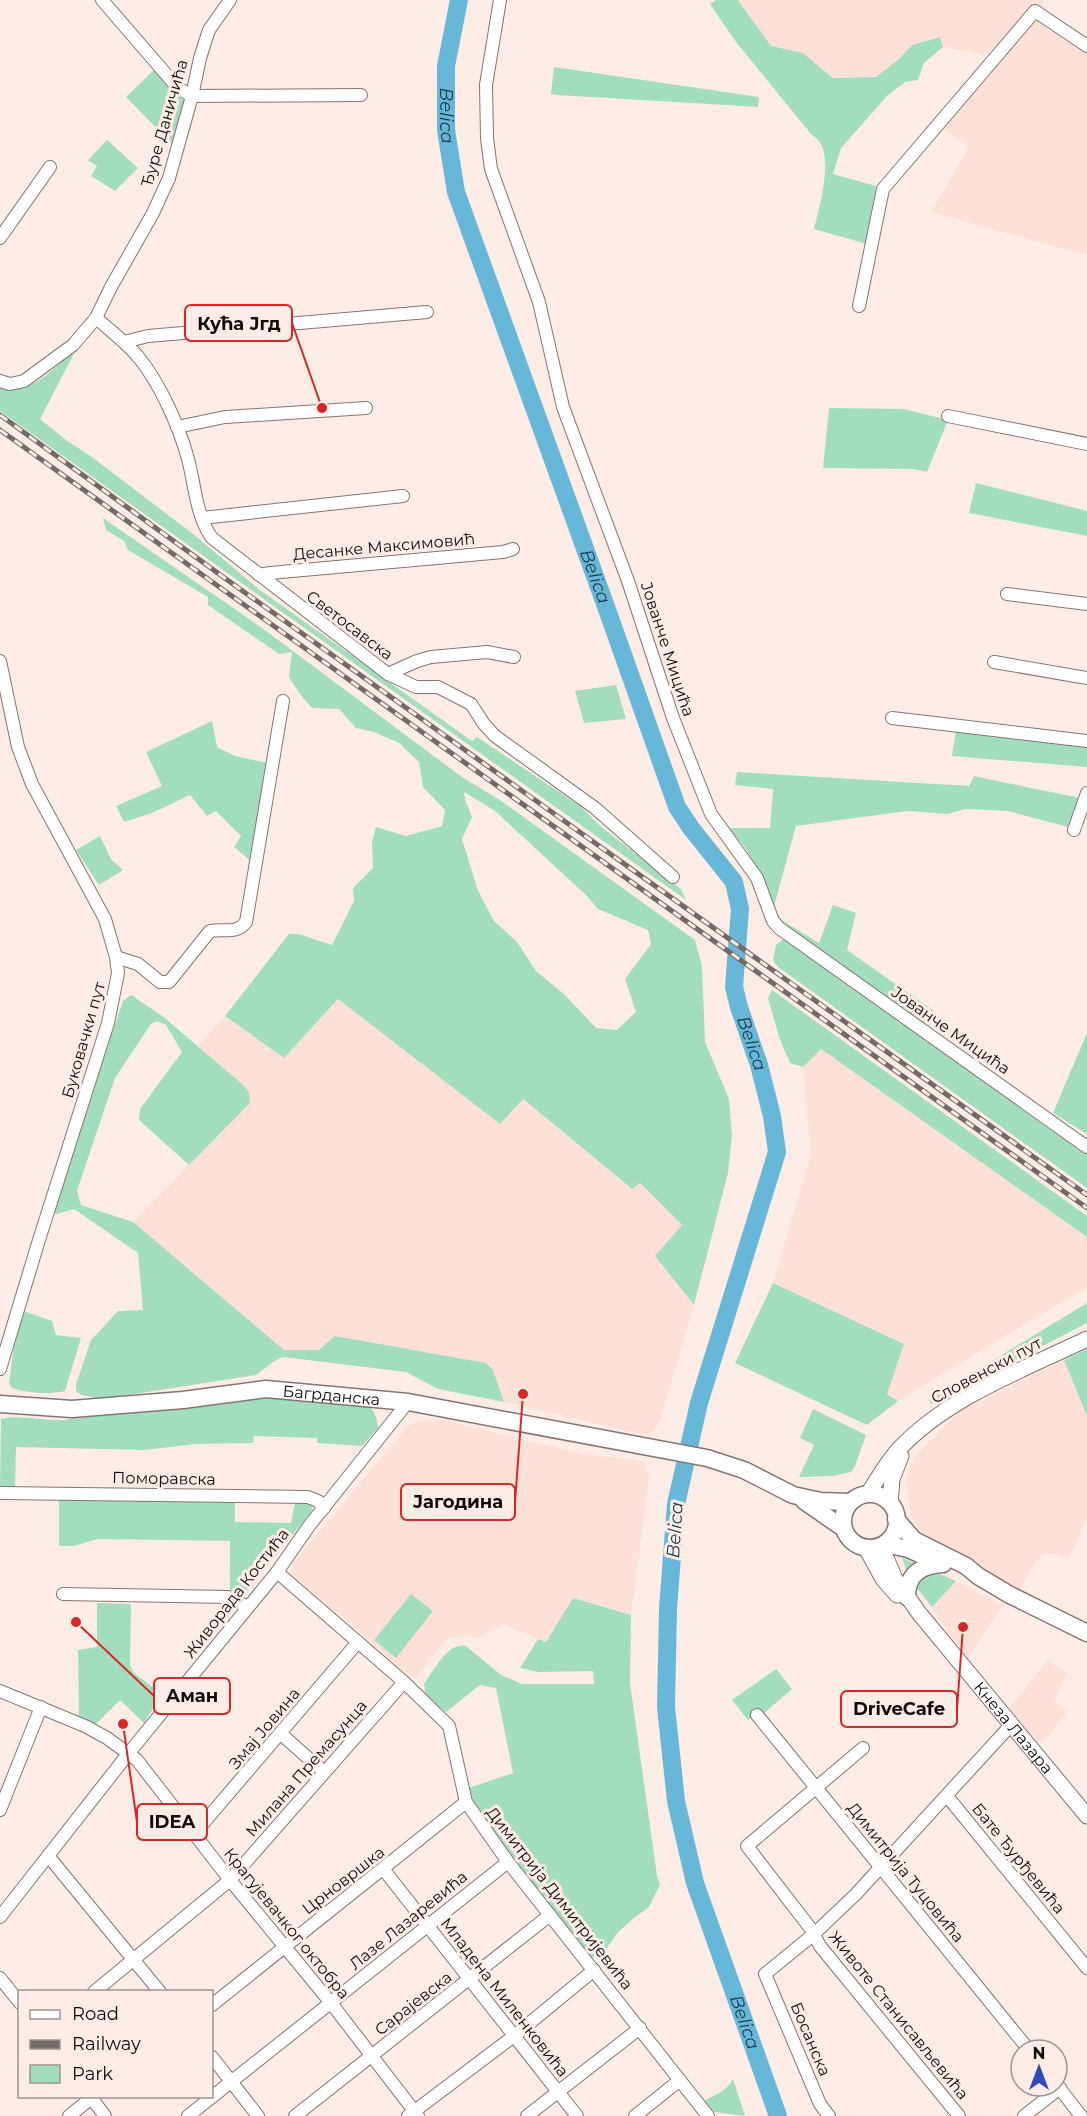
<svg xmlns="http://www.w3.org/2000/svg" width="1087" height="2116" viewBox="0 0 1087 2116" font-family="Montserrat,sans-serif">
<rect width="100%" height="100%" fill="#fdede6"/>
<!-- built -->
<g fill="#fde1d6">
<polygon points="738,0 1043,0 1043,9 1033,5 987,55 943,47 940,37 912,45 899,59 876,77 833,78 803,53 771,46"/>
<polygon points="1034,19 1087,53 1087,255 931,212 970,146 943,130"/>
<polygon points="338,999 500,1123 522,1099 631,1189 640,1183 683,1225 655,1256 694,1305 660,1420 650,1436 504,1402 493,1370 319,1350 284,1350 133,1222 250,1103 241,1083 198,1046 225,1016 284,1058"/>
<polygon points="820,1049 1087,1237 1087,1287 898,1401 887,1394 904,1344 773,1283 811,1155 803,1067"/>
<polygon points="1064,1360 1087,1416 1087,1519 1069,1559 1054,1553 1043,1554 1032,1567 1019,1590 935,1543 921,1533 911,1515 906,1482 908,1470 918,1453 960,1411"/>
<polygon points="424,1420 445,1421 585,1454 643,1461 649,1477 631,1615 573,1598 546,1642 503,1624 477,1639 470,1635 447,1638 415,1679 404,1672 367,1638 292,1575 291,1570 293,1563 360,1483 409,1425"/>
<polygon points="956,1581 1003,1605 968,1658 948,1633 932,1607"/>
<polygon points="1048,1660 1067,1673 1054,1701 1067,1711 1042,1744 1008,1710"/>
</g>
<!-- green -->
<g fill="#a2debd" fill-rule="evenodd">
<path d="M716,0h22l33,46 32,7 30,25 43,-1 23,-18 13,-14 28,-8 3,10 -19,16 -6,17 -13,2 -18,14 -46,52 -8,26 43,12 -9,58 -53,-15c5,-20 20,-72 4,-89 -2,-2 -5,-4 -7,-6l-75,-92 -26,-38z"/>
<polygon points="554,67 759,97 758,107 557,95 551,94"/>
<polygon points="155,69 184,101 173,145 126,97"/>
<polygon points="107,140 138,168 115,191 91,176 97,166 88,160"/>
<path d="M77,348l-37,71 26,21 26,17 101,77 67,56 212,151 5,-4 103,69 19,19 82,64 5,11 -686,-489v-26c28,15 57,-20 77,-37z"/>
<polygon points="829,408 904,409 948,420 927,472 913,469 823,468"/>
<polygon points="976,483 1087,511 1087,536 969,513"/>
<path d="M103,518l159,110 200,149 38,23 195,140 7,26 3,76 24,57 3,37 -4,37 -34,132 -39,-49 27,-31 -42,-42 -8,6 -109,-90 -23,25 -162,-125 -54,59 -59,-42 64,-82h10l33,11 22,-44 -1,-13 20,-20 -1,-26 4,-15 30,9 36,-10 3,-16 -22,-23 -4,-25 -20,-19 -25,-11 -18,-4 -17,-19 -27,-1 -13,-15 -10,-16 3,-25 -13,2 -71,-49v-8l-80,-47 -4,-9 -18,-11zM464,792l31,19 92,85 11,13 50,21 3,14 -26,35 11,33 -19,18 -21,-2 -31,-33 -29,-24 -19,-29 -23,-21 -16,-30 -16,-52 10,-22 -7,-17z"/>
<polygon points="616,685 626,719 584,723 575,691"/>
<polygon points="212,721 217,747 235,756 267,763 252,862 234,847 241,836 216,811 207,816 190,795 152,813 124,822 116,806 162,786 146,752"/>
<polygon points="956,730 1087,745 1087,767 952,756"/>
<polygon points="737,772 969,786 974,776 1080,798 1068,827 1008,811 965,809 948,814 908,811 796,826 773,910 783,921 819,943 833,905 856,913 847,950 934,1011 929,1027 784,928 772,909 755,864 744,846 727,828 770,828 773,789 735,785"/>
<polygon points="100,836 111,859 123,870 99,885 76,850"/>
<polygon points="784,939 1087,1154 1087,1188 778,967 773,960 776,945"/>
<polygon points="772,990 1087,1216 1087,1237 821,1049 803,1067 790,1063 779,1037 768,998"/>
<path d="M131,995l30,20 80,68 8,9 1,11 -61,62 -50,-45 1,-11 42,-57 -16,-27 -9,-4 -6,3 -36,54 -38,113 4,14 52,17 151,128h35l16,-14 151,27 7,7 11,32 -66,-13 -32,-17 -123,-15c-11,4 -17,11 -27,18l-154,24 -21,-4 -5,-4v-7l15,-44 27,-29 25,-1 -5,-57 -64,-44 -21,6 17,-59 53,-155z"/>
<polygon points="1087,1033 1087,1134 1053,1113"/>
<polygon points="773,1283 904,1344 887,1394 898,1401 867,1425 735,1363"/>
<polygon points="1087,1303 1087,1323 931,1404 929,1399"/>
<path d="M24,1311l28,10 4,14 25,3 -16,53c-15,4 -38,2 -53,-3l-3,-5 5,-37z"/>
<polygon points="1087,1349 1087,1416 1064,1360"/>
<path d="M264,1395l104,11c8,5 9,14 10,22l-16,18 -45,-3v-5l-63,-2 -1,7 -57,1 -52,6 -128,-3 -1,41 -15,-1 1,-68c24,-6 50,6 74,-1z"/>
<polygon points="813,1409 866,1435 855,1466 851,1472 833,1476 799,1477 814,1445 800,1438"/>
<polygon points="59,1500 235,1501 235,1522 291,1523 295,1503 309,1503 312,1507 312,1511 247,1591 241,1593 230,1590 230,1541 97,1539 74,1546 59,1546"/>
<polygon points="902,1558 956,1581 932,1607 909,1578"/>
<polygon points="411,1594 433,1611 396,1658 374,1640"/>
<path d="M573,1598l58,17 -1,68 27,193 3,9 -11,22 -15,11 -16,14 -11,16 -15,10 -46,-56 -71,-97 -6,-17 44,-15 -17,-85 -16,-3 -34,27 -21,-18 -1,-10c10,-13 23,-42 42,-38l35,29 21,9h72l-1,-13 -54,1 -19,-4 18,-29 8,3z"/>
<polygon points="97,1603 131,1604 130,1665 134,1673 162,1694 144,1723 120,1700 96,1724 79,1717 78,1650 97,1647"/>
<polygon points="776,1669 792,1689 763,1714 760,1710 748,1720 732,1700"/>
<path d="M733,2079l12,37 -31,-4 -11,-11c12,-6 24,-10 30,-22z"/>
</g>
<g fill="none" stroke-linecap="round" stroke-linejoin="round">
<!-- river -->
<path stroke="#67b7d9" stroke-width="18" id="s1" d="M459,0l-13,66v64l10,62 153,423 68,192 14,21 43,54 6,27 -6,78 5,20 20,58 13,51 5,36 -78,251 -23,101 -8,105 -2,98 10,94 19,82 83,233"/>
<!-- minor casing -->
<g stroke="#86746d" stroke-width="14">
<g id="minor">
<polyline points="102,0 178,88 192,96 361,95"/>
<polyline points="500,0 486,85 487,138 491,169 539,302 563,407 628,581 673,718 711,814 757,878 773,921 779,928 1087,1147"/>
<polyline points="0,238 50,167"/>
<polyline points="859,306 883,189 1035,11 1087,46"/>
<path d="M96,318c15,13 32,26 44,41 21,27 39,67 48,100 7,26 8,57 24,79l176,136 28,13h22l33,17 13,20 11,12 100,72 78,69"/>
<polyline points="124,342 148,336 427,312"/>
<polyline points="0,381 10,384 24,381 73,345 96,318 111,287 153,213 169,178 192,96 200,58 209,30 230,0"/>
<polyline points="948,416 1087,444"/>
<polyline points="177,427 225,417 366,408"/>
<polyline points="202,518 403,496"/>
<polyline points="259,575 270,573 503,552 513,549"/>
<polyline points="1007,594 1087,604"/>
<polyline points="0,661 18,747 32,784 105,919 116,957 118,973 108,1023 39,1240 0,1369"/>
<polyline points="994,662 1087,678"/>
<polyline points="388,674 417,661 431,657 487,652 514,657"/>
<polyline points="892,718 1087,741"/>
<polyline points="1074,830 1087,793"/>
<path d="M116,957l22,7 22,18h9l41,-51c14,-3 26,4 36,-9l37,-221"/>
<polyline points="0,1493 308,1497 318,1501 324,1508"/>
<polyline points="277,1572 404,1682 449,1726 466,1802 508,1862 708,2116"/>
<polyline points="63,1594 228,1597 248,1607"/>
<polyline points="0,1691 85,1726 107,1738 137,1760 230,1880 331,2003 418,2116"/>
<polyline points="757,1715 1029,2050"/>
<polyline points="281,1734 324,1772"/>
<polyline points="863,1748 747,1846 811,1929 820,1946 959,2116"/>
<polyline points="947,1796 1087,1968"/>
<polyline points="0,1810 41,1707"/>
<polyline points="194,1834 358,1642"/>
<polyline points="49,1857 160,1992"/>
<polyline points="384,1870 577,2116"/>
<polyline points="0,1917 128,1754 277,1572 309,1526 408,1402"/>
<polyline points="0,1978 20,2003"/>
<polyline points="94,1992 230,1880 404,1682"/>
<polyline points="212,2005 466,1802"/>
<polyline points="212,2057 258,2116"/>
<polyline points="1057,2085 1081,2116"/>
<polyline points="90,2096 105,2116"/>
<polyline points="69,2116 94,2096"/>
<polyline points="188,2116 508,1862"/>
<polyline points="295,2116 550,1915"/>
<polyline points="408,2116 514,2036 594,1970"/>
<polyline points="527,2116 640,2028"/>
<polyline points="635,2116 680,2080"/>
<polyline points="829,2116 820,2104 765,1974 814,1934 856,1894 1011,1725"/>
<polyline points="1024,2116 1060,2088"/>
</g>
</g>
<!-- tertiary casing -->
<g stroke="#86746d" stroke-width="17">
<g id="tertiary">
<path d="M868,1494c9,-14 19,-32 31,-45 49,-52 124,-79 188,-110"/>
<polyline points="890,1503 892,1479 901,1456"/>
<path id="s2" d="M881,1546l14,33 24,34 168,203"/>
<polyline points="866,1548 883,1579 897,1595"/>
</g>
</g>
<!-- secondary casing -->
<g stroke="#86746d" stroke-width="19">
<g id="secondary">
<path id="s3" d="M0,1404l72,5 111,-9 83,-11 142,13 299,56 37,12 49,25 28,6 29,1"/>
<circle cx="870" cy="1521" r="27"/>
<polyline points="804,1501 843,1528"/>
<polyline points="896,1519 914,1540 966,1566 978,1576 1010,1595 1087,1633"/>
<polyline points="885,1544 908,1549 926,1557"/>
<path d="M907,1597c0,-23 14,-32 36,-33"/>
</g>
</g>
<!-- minor -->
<use href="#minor" stroke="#fff" stroke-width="12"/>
<!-- tertiary -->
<use href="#tertiary" stroke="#fff" stroke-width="15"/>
<!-- secondary -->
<use href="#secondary" stroke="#fff" stroke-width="16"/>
<!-- rail casing -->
<g stroke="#746a65" stroke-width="5">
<g id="rail">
<polyline points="0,415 226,579 1087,1195"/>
<polyline points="0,430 1087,1208"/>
</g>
</g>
<!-- rail -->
<use href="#rail" stroke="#fdede6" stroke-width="3" stroke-dasharray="9" stroke-linecap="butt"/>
</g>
<g text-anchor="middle" stroke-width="6" stroke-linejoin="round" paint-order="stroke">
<!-- street labels -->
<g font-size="16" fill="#110b08" stroke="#fdede6">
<text transform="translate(164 123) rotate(-74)" y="6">Ђуре Даничића</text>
<text transform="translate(384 546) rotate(-5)" y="6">Десанке Максимовић</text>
<text transform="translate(350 625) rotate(37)" y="6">Светосавска</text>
<text transform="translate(668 649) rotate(72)" y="6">Јованче Мицића</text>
<text transform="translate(951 1030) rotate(35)" y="6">Јованче Мицића</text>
<text transform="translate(83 1040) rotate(-74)" y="6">Буковачки пут</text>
<text transform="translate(986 1370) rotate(-28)" y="6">Словенски пут</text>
<text dy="6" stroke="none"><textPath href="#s3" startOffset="333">Багрданска</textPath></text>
<text transform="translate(164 1478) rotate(1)" y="6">Поморавска</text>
<text transform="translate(236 1593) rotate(-52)" y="6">Живорада Костића</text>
<text transform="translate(264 1728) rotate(-50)" y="6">Змај Јовина</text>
<text dy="6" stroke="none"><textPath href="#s2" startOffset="226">Кнеза Лазара</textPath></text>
<text transform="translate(306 1768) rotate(-49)" y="6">Милана Премасунца</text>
<text transform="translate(1019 1858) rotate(51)" y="6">Бате Ђурђевића</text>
<text transform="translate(906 1872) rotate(51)" y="6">Димитрија Туцовића</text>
<text transform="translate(343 1880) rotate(-38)" y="6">Црновршка</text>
<text transform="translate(560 1898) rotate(52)" y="6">Димитрија Димитријевића</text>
<text transform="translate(408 1920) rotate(-39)" y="6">Лазе Лазаревића</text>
<text transform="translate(287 1923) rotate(51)" y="6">Крагујевачког октобра</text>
<text transform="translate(505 1997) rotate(52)" y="6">Младена Миленковића</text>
<text transform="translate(413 2003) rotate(-38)" y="6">Сарајевска</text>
<text transform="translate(899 2015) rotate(51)" y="6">Животе Станисављевића</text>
<text transform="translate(811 2039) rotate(67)" y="6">Босанска</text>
</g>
<!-- water labels -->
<g font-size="18" font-style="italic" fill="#1a3e4e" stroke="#fdede6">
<text dy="6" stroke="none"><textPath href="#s1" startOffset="117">Belica</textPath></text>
<text dy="6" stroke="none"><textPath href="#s1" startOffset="603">Belica</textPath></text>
<text dy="6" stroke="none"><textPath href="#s1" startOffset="1107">Belica</textPath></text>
<text transform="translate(675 1530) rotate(-86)" y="6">Belica</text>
<text dy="6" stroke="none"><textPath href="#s1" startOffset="2115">Belica</textPath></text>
</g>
</g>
<!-- callouts -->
<path fill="none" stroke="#d62828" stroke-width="2" d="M322 408L292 323M523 1394L515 1502M76 1622L154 1696M963 1627L957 1709M123 1724L137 1822"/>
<g fill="#d62828" stroke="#fdede6" stroke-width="2">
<circle cx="322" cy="408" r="6"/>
<circle cx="523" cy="1394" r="6"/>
<circle cx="76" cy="1622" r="6"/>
<circle cx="963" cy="1627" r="6"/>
<circle cx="123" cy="1724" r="6"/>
</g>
<g fill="#fdede6" stroke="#d62828" stroke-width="2">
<rect x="185" y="305" width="107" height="36" rx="6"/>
<rect x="401" y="1484" width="114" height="36" rx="6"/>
<rect x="154" y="1678" width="76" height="36" rx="6"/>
<rect x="841" y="1691" width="116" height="36" rx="6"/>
<rect x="137" y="1804" width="70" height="36" rx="6"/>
</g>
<g font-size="18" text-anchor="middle" font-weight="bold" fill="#110b08">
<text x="239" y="330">Кућа Јгд</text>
<text x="458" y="1508">Јагодина</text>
<text x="192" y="1702">Аман</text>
<text x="899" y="1715">DriveCafe</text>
<text x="172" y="1828">IDEA</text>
</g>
<!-- legend -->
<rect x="18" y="1990" width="195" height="108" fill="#fdede6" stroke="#9f938d" stroke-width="1.5"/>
<rect x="30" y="2010" width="30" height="9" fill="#ffffff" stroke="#9f938d" stroke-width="1.5"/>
<text x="72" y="2020" font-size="18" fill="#110b08">Road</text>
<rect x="30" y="2040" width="30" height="9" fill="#746a65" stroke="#9f938d" stroke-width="1.5"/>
<text x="72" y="2050" font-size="18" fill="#110b08">Railway</text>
<rect x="30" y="2065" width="30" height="18" fill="#a2debd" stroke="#9f938d" stroke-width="1.5"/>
<text x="72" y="2080" font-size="18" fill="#110b08">Park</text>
<!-- north arrow -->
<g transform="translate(1039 2068)"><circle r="28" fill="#fdede6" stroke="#9f938d" stroke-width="1.5"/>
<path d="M0-4.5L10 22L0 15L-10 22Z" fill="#304abb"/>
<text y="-9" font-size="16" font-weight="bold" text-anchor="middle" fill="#110b08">N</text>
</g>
</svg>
